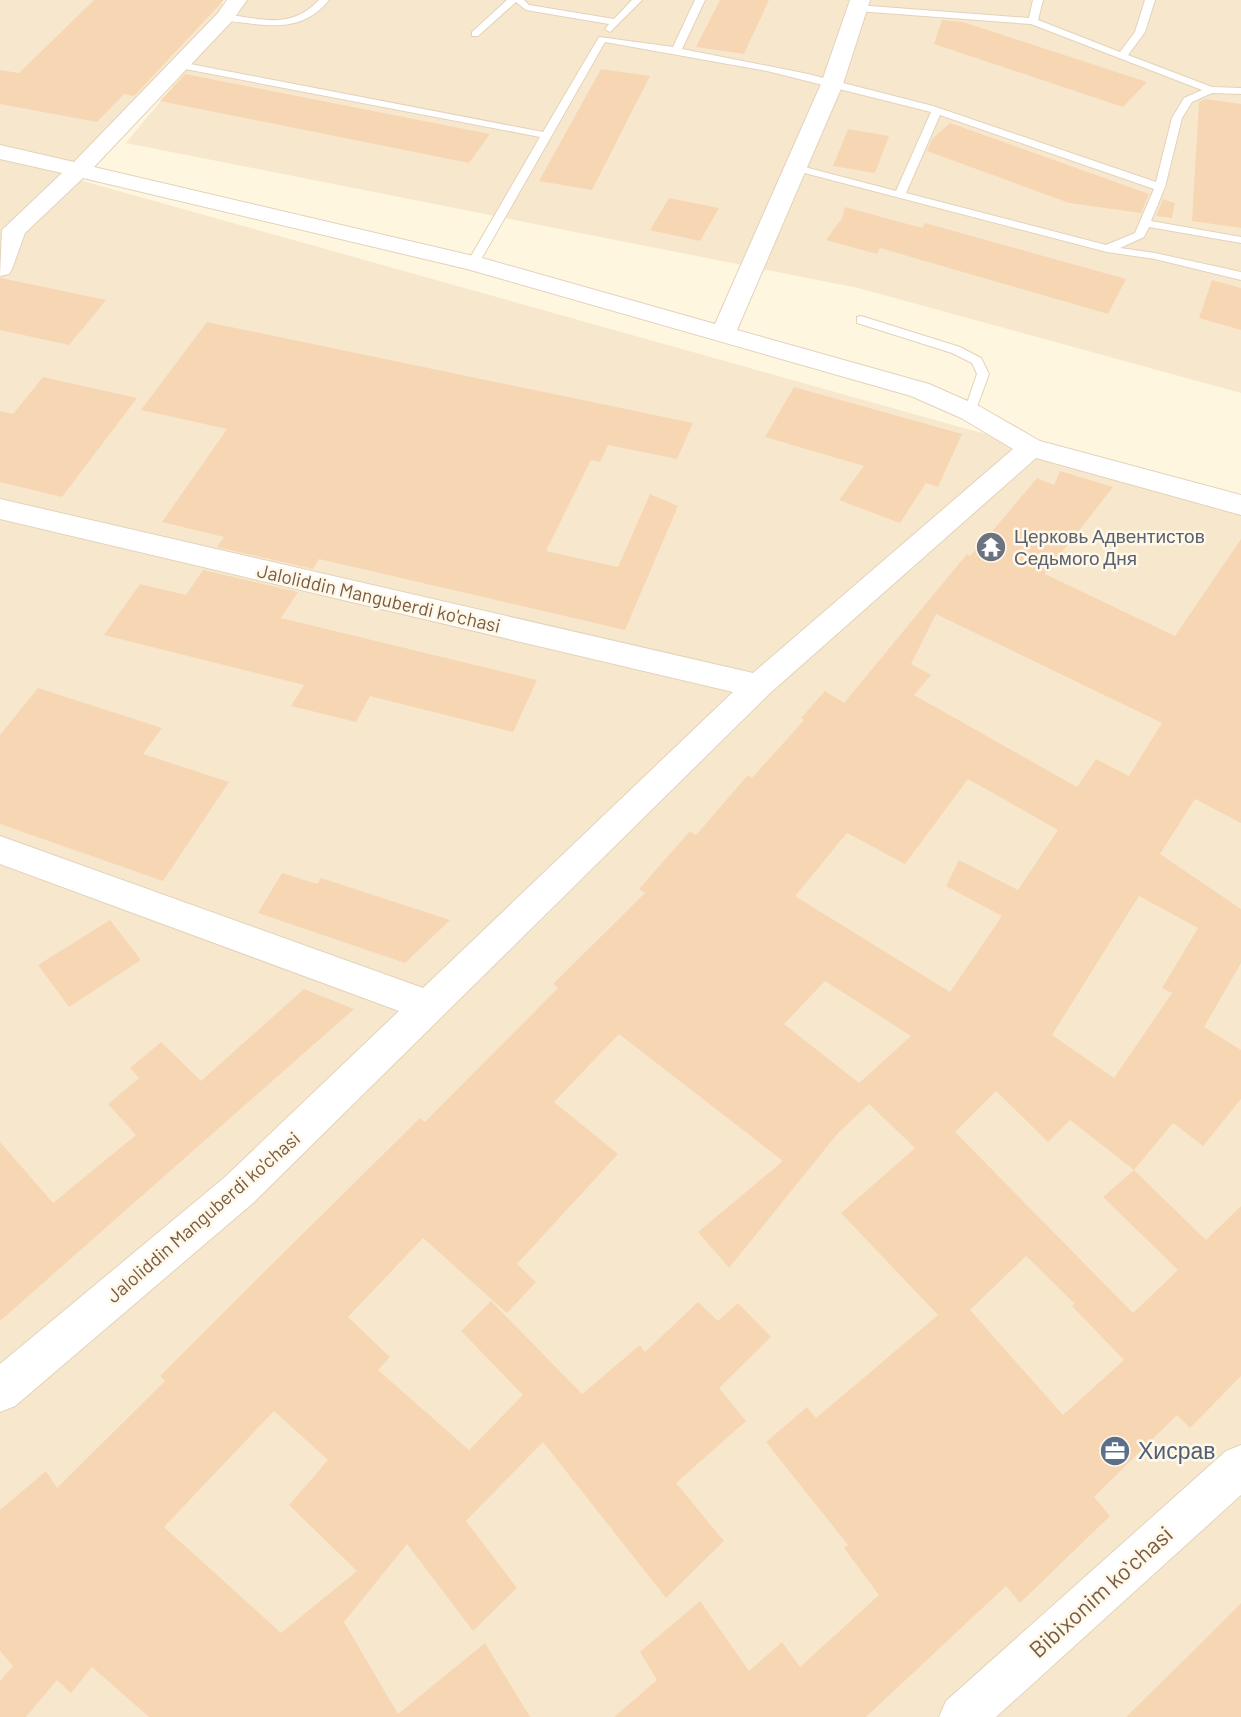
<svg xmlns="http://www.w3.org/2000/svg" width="1241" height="1717" viewBox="0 0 1241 1717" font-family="Barlow,sans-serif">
<rect width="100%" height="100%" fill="#fef6df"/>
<!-- residential -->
<g fill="#f7e8cd">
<polygon points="0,0 210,0 230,6 69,177 967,429 1241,499 1241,1717 0,1717"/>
<polygon points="225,0 1241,0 1241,393 858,288 126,143 238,7"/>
</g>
<!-- building -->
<g fill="#f7d6b4" fill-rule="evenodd">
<polygon points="94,0 224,0 134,96 124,94 97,122 0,104 0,70 19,73"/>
<polygon points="720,0 769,0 744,54 696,47"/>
<polygon points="942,20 963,22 1147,82 1123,107 934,44"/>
<polygon points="601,69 650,76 592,190 539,181"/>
<polygon points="185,74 490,134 469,163 160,101"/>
<polygon points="1205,99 1241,104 1241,228 1192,221 1199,102"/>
<polygon points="950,123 1149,194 1141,213 1069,203 927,151 932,139"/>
<polygon points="848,129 889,136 875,173 833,166"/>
<polygon points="669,198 719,208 700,241 650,230"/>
<polygon points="1163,199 1175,203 1172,218 1156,216"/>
<polygon points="845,207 922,228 925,223 1126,279 1108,314 880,248 877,254 826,240 842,218"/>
<polygon points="0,278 1,278 106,300 69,345 0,330"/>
<polygon points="1212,280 1241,288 1241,330 1199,318"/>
<polygon points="207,322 693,423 677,459 608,445 600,462 591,460 546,551 618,567 650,494 678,506 625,630 319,559 313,569 217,547 224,537 162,522 227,429 141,410"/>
<polygon points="43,377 137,398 62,497 0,482 0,411 13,414"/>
<polygon points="794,387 962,434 938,487 926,483 900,523 839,500 864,466 765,437"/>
<path d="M1060,471l53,16 -68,87 130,62 66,-97v284l-46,-24 -35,55 81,55v54l-37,64 37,23v49l-38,47 -30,-23 -39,47 72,70 35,-34v170l-51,52 -13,-13 -83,82 16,19 -90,87 -14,-17 -140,131h-252l43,-37 -17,-28 60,-51 49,70 33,-29 18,25 79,-72 -35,-47 4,-3 -82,-103 41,-35 9,11 122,-103 -97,-102 74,-65 -46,-44 -31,29 -109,135 -31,-36 85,-71 -164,-127 -65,68 64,52 -101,110 19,18 -29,31 -84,-75 -75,79 42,40 -12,13 91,80 54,-55 -62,-64 30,-30 91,93 58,-49 5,7 53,-50 20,19 20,-18 33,34 -52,51 27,33 -70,62 48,58 -58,57 -123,-156 -77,79 51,67 -44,43 -66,-87 -63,78 54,92 87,-71 45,74h-381l-57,-50 -21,26 -14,-13 -31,37h-26v-36l13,-15 -13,-15v-141l46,-39 11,17 108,-107 -5,-5 96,-96 164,-162 5,4 133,-134 -5,-4 92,-91 -6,-4 51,-58 6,4 52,-60 4,3 52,-58 -3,-2 24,-27 19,12 123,-149 3,2 24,-27 43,-51 17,7zM936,614l226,109 -33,53 -33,-17 -19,28 -163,-92 17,-20 -20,-11zM968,779l90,51 -40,60 -59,-30 -13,26 56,30 -52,76 -155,-96 52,-63 58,31zM1139,896l59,32 -36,60 10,5 -58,85 -62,-43zM825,981l86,55 -52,47 -75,-59zM996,1091l52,51 22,-22 64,50 -31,27 75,73 -45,43 -178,-181zM1026,1256l49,48 -3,2 52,54 -61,55 -93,-105zM274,1411l54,49 -39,45 68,66 -76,62 -117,-106z"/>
<polygon points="203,570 298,592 281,618 537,680 513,732 370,696 356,722 291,706 304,685 104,635 140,584 186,595"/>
<polygon points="38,688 162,728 143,754 229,782 163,881 0,824 0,735"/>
<polygon points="282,873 317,884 321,878 450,920 405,963 258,913"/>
<polygon points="110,920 141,960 69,1007 38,965"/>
<polygon points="304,989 354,1009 0,1321 0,1142 53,1203 136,1135 108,1104 139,1078 130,1068 161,1042 201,1081"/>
<polygon points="1241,1603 1241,1717 1126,1717 1184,1660"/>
</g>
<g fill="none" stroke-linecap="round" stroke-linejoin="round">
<!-- lane casing -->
<g stroke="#e3d2bb" stroke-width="2">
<g id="lane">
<path d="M319,0h10c-22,27 -49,28 -82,23 -9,-1 -19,-1 -27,-6l5,-3c36,5 66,16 94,-14z"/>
<polygon points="507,0 524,0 529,5 614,19 632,0 642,0 610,32 605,29 609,24 526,10 516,2 478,36 472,36 472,32"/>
<path d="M695,0h10l-23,49 126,25 125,32 223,76 16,-64 12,-20 18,-8 -171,-66 -174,-13 -5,-3 5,-3 172,13 4,-18h10l-5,20 82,32 15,-20 10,-32h10l-10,32 -17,23 84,32 29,1v6l-29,-1 -20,9 -10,16 -17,69 -14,34 90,16v6l-92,-16 -5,10 -24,11 35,5 86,19v8l-86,-21 -48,-7 -314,-82v-4l4,-1 99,26 35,-79 -164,-41 -162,-29 -126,221 -6,3 -6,-3 73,-126 -360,-69 -5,-3 5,-3 363,70 56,-95 74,10zM940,115l214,74 -19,44 -29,12 -200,-52z"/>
<polygon points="861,316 960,347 981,358 989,374 974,415 970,416 964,412 977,374 972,363 952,353 857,323 857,317"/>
</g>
</g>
<!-- street casing -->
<g stroke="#e3d2bb" stroke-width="2">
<g id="street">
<polygon points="227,0 247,0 232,21 94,167 482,258 715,324 821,84 850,0 870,0 843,84 737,330 929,384 979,406 1040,441 1241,495 1241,515 1036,458 769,694 253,1203 15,1406 0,1412 0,1364 225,1177 399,1011 0,864 0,836 423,988 733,692 0,519 0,499 753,673 1013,449 961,418 911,396 467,269 83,178 25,233 12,269 9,274 0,276 2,230 62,173 0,159 0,145 74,162 218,13"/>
<polygon points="1241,1445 1241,1495 996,1717 939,1717 946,1701 1226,1451"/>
</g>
</g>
<!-- lane -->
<use href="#lane" fill="#fff" fill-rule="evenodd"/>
<!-- street -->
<use href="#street" fill="#fff" fill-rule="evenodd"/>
</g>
<!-- icons -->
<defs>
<g id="temple-disc" transform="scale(1.575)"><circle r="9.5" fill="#6b7280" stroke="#fff8e8"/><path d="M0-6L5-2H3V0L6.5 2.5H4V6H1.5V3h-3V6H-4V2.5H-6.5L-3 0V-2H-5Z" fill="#fff"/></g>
<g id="office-disc" transform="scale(1.575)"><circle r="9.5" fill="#5c6f8a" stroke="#fff8e8"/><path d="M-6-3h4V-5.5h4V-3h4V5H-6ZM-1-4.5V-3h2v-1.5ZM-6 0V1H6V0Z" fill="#fff"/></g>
</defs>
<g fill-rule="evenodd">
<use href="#temple-disc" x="991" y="547"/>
<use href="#office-disc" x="1115" y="1451"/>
</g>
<g text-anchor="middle" stroke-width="5" stroke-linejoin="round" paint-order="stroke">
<!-- worship labels -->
<g font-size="19" fill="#5b616d" stroke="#fff8e8" text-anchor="start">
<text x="1014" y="543">Церковь Адвентистов<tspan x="1014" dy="22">Седьмого Дня</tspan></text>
</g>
<!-- street labels -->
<g font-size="19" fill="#775c45" stroke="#fff8e8">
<text transform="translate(379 598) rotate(13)" y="7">Jaloliddin Manguberdi ko'chasi</text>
<text transform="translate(203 1217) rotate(-41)" y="7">Jaloliddin Manguberdi ko'chasi</text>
</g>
<!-- near-service labels -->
<g font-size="23" fill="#4e5e75" stroke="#fff8e8" text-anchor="start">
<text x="1138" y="1459">Хисрав</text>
</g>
<!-- near-street labels -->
<g font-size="23" fill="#775c45" stroke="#fff8e8">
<text transform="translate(1101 1592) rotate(-42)" y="8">Bibixonim koʻchasi</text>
</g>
</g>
</svg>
